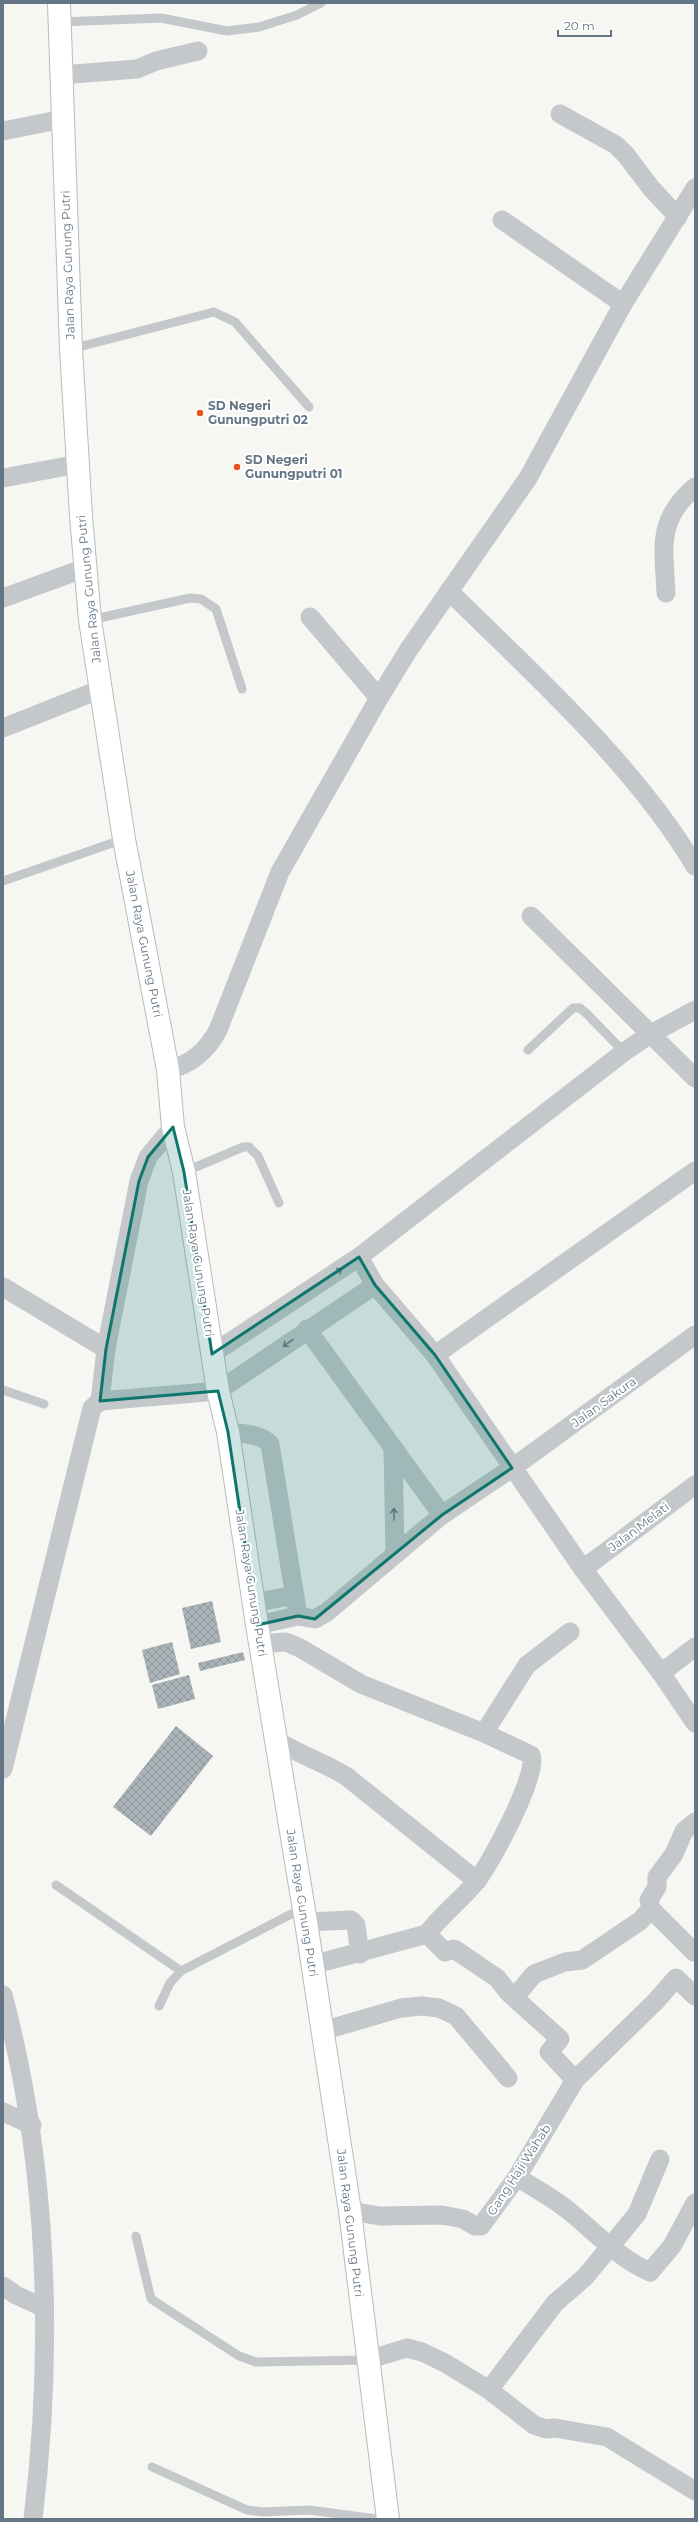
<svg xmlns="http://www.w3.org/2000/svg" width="698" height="2522" viewBox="0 0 698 2522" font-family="Montserrat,sans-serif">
<defs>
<pattern id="building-cross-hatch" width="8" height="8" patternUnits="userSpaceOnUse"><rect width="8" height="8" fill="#aab3b8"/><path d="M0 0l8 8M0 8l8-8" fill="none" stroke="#8e969b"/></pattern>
</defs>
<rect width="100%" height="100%" fill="#f6f6f3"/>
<!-- building -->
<g fill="url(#building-cross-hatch)">
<polygon points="212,1601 221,1642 191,1649 182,1608"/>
<polygon points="172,1642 180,1674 150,1683 142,1650"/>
<polygon points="243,1652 245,1660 200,1671 198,1663"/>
<polygon points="189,1675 195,1699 158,1709 152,1685"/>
<polygon points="176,1726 213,1756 151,1836 113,1807"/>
</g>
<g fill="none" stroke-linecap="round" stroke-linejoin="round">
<!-- primary casing -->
<g stroke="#b7bbbf" stroke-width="24">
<polyline id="primary" points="59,3 71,349 81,516 90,620 124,839 168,1070 173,1127 184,1172 218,1391 228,1432 257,1625 306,1922 350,2211 388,2519"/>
</g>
<!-- lane -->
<g stroke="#c4c8cb" stroke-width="9">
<polyline points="60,22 161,18 227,31 259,27 297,15 321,3"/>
<polyline points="71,349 214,312 235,322 309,407"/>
<polyline points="90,620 190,598 201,599 216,609 242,689"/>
<polyline points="3,881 124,839"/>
<polyline points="528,1050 573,1008 580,1008 587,1014 624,1052"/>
<polyline points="184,1172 243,1147 249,1147 258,1156 279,1203"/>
<polyline points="3,1390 44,1404"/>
<polyline points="56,1885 181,1971"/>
<polyline points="159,2006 170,1983 181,1971 303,1908"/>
<polyline points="136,2236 151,2299 239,2356 256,2362 367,2360"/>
<polyline points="152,2467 247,2510 263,2512 309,2510 377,2519"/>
</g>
<!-- street -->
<g stroke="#c4c8cb" stroke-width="19">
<polyline points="61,75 137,69 156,61 198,51"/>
<polyline points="560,114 616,145 626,155 651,188 678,217"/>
<polyline points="3,131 63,119"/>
<polyline points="502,220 623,304"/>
<polyline points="3,478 78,464"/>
<path d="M449,591c85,84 184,172 246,275"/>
<path d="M666,593c-2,-45 -10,-73 29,-106"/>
<polyline points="3,598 85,568"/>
<polyline points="310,617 379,698"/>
<polyline points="3,728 101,689"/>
<polyline points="531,916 695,1078"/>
<path d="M168,1070c24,-6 39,-19 50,-40l62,-158 99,-174 30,-49 119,-171 95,-174 72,-116"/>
<polyline points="359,1257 375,1285 435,1355 583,1569 661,1673 695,1723"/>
<polyline points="3,1287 106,1349"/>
<polyline points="307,1329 442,1515"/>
<polyline points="212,1354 359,1257 624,1052 649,1035 695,1010"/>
<polyline points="435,1355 695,1171"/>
<polyline points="100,1401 106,1349 139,1181 148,1157 173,1127"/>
<path d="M228,1432c14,2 31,1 42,12l28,172 17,3 12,-7 115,-97 70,-47 183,-133"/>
<polyline points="393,1447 395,1553"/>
<polyline points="583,1569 695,1485"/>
<polyline points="253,1603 295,1595"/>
<polyline points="257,1625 298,1616"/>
<path d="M260,1644l26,-2 14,6 61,36 123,49 47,22c9,17 -42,112 -56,128 -15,18 -34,32 -48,51l18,18 9,-3 43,29 12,15 51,46 -11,13 26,28 81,-79 20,-23 19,18"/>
<polyline points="661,1673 695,1647"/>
<polyline points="484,1733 527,1665 570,1632"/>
<path d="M276,1740c22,14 47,22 70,36l131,105"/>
<polyline points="3,1769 92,1408 100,1401 218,1391 375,1285"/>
<polyline points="651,1909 649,1900 657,1887 657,1877 674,1854 684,1831 695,1822"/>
<polyline points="306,1922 351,1920 356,1925 360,1954"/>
<polyline points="312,1965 427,1934"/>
<path d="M3,1995c45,169 51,350 30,524"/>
<polyline points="515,1997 534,1974 565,1962 582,1960 640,1921 651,1909 694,1952"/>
<polyline points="322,2031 401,2008 422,2006 439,2008 456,2016 508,2078"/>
<polyline points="3,2112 32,2125"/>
<path d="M517,2177c17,11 36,21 52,34 26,21 49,47 81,61l22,-26 23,-43"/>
<polyline points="350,2211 380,2216 442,2215 463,2219 475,2226 481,2226 517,2177 575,2080"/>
<polyline points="3,2286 16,2295 44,2308"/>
<polyline points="367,2360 407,2348 422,2352 445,2363 489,2390 534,2425 546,2429 555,2428 607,2437 695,2491"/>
<polyline points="489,2390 555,2303 585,2277 637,2214 660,2159"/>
</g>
<!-- primary -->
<use href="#primary" stroke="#fff" stroke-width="22"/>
</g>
<!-- one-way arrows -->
<defs><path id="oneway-shaft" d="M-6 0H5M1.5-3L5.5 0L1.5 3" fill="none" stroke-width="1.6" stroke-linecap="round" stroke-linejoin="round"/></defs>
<g stroke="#697a88">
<use href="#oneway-shaft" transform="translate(337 1272) rotate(-33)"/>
<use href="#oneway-shaft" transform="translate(288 1343) rotate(145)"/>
<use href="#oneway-shaft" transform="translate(394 1514) rotate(-91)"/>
</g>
<!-- marked area -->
<path fill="#0f766e" fill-opacity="0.2" stroke="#0f766e" stroke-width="3" stroke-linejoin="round" d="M173,1127l11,45 28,182 147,-97 16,28 60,70 77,113 -70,47 -127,104 -17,-3 -41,9 -29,-193 -10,-41 -118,10 6,-52 33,-168 9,-24z"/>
<!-- markers -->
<g fill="#ea521f" stroke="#fff" stroke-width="1.5">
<circle cx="200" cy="413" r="4"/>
<circle cx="237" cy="467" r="4"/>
</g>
<g text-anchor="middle" stroke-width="4" stroke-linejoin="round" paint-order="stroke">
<!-- street labels -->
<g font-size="12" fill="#647685" stroke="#fff">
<text transform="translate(68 265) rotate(-92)" y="4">Jalan Raya Gunung Putri</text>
<text transform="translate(89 589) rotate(-96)" y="4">Jalan Raya Gunung Putri</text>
<text transform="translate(144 944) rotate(79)" y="4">Jalan Raya Gunung Putri</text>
<text transform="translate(198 1263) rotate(81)" y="4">Jalan Raya Gunung Putri</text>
<text transform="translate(604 1402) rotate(-36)" y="4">Jalan Sakura</text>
<text transform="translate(639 1527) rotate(-37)" y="4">Jalan Melati</text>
<text transform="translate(251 1583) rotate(81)" y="4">Jalan Raya Gunung Putri</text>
<text transform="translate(302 1903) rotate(81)" y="4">Jalan Raya Gunung Putri</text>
<text transform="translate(519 2170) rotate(-57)" y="4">Gang Haji Wahab</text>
<text transform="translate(350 2223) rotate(83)" y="4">Jalan Raya Gunung Putri</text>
</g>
<!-- poi labels -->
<g font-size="12" font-weight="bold" fill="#647685" stroke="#fff" text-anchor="start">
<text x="208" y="410">SD Negeri<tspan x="208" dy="14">Gunungputri 02</tspan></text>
<text x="245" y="464">SD Negeri<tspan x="245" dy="14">Gunungputri 01</tspan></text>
</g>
</g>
<!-- border -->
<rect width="698" height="2522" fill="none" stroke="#647685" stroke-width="8"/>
<!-- scale -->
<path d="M558 30v6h53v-6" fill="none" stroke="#647685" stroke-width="2"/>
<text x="564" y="30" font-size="12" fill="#647685" stroke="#ffffff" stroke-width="3" paint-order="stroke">20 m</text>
</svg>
